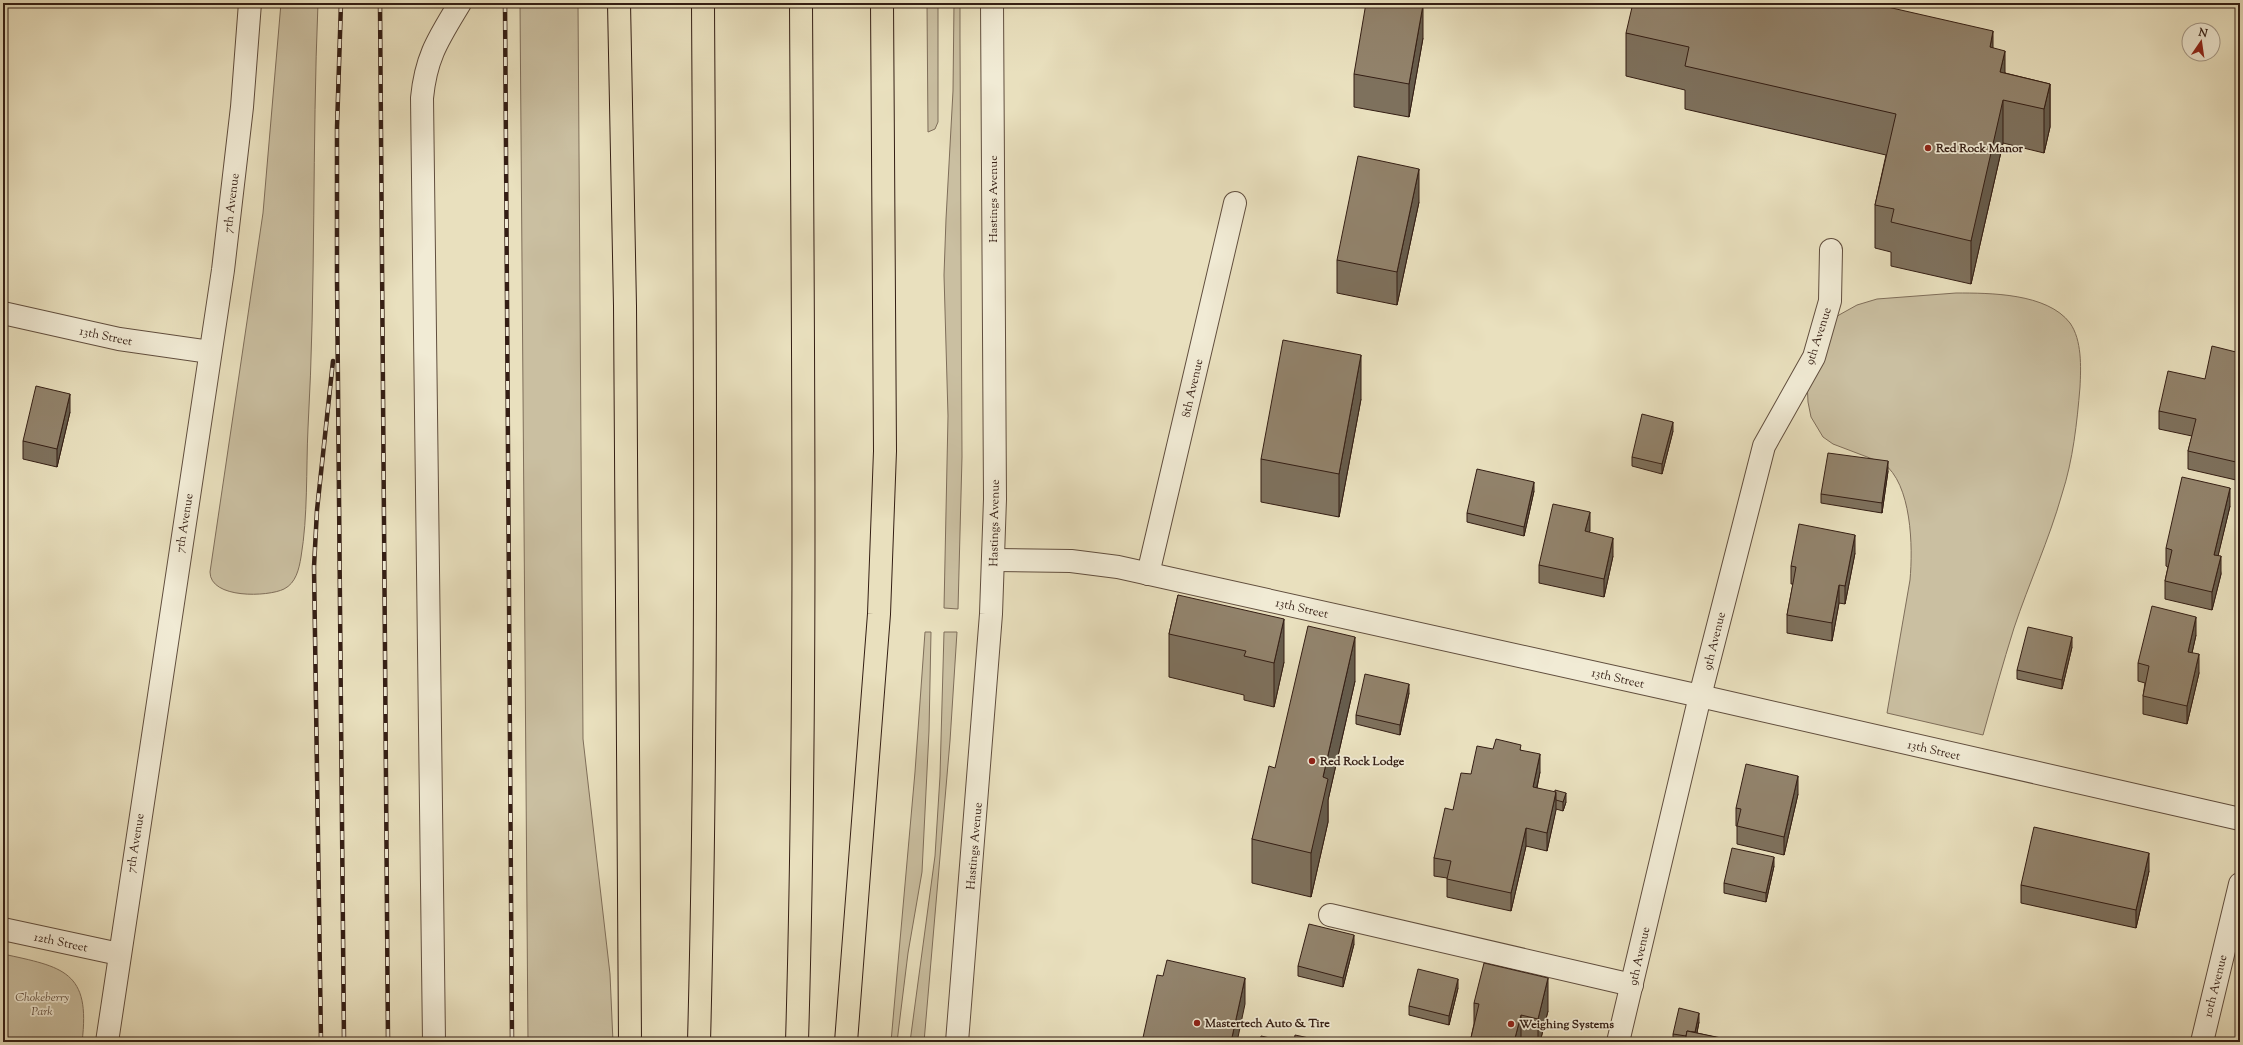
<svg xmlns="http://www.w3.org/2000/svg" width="2243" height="1045" viewBox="0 0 2243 1045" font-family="'Sorts Mill Goudy',serif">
<rect width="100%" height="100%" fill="#e9e0be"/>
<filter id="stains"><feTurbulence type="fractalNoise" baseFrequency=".005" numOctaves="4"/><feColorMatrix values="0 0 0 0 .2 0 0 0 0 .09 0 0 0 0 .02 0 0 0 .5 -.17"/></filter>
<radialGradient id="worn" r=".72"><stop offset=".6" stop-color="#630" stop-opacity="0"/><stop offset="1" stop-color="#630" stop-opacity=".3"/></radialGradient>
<!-- green -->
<g fill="#cabfa1" stroke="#7f6e5a">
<path d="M281,3h37c-6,142 -2,284 -10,425 -2,42 0,88 -7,129 -2,12 -5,26 -17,32 -16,8 -74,10 -74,-17l53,-359z"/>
<polygon points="520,3 578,3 583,739 610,974 613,1042 528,1042"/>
<polygon points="927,3 938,3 938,122 935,129 928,132"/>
<polygon points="954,3 960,3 960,38 962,457 958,609 944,608 948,416 944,275 946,219 953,91"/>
<path d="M1956,293c34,0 91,0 114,30 12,17 11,44 10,64 -3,36 -7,73 -18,107 -13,46 -33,89 -48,134 -11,35 -21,71 -31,107l-96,-22 23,-133c3,-33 2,-96 -27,-117l-50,-19 -10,-7 -12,-20 -3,-15 -1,-21 19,-54 13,-12 18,-10 20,-6z"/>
<polygon points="925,632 931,632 929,731 922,872 908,953 897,1042 891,1042 915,772"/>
<polygon points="944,632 957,632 950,741 924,1042 910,1042 935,856 940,776"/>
<path d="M3,954c60,13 88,17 79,88h-79z"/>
</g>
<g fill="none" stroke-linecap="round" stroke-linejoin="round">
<!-- minor casing -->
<g stroke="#614e3e" stroke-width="24">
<g id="minor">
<polyline points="3,313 119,339 210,352"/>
<polyline points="993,560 1071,561 1118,567 1700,696 2240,819"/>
<polyline points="1148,574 1235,203"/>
<polyline points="1330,915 1632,985"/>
<polyline points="3,929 119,954"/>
<polyline points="107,1042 223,270 242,107 250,3"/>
<path d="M434,1042l-12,-944c4,-42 17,-60 38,-95"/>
<polyline points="957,1042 991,614 995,499 992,3"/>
<polyline points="1618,1042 1700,696 1764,446 1814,357 1830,301 1831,250"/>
<polyline points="2202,1042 2240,884"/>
</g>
</g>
<!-- highway casing -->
<g stroke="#341e14" stroke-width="24">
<g id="highway">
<polyline points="619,3 625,306 630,1042"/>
<path d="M699,1042c9,-346 6,-693 4,-1039"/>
<path d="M797,1042c10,-346 6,-693 4,-1039"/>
<polyline points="846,1042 879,614 885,451 882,3"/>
</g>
</g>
<!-- minor -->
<use href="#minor" stroke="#f1ebd5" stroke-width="22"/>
<!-- highway -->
<use href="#highway" stroke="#e9e0be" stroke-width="22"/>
<!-- rail casing -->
<g stroke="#341e14" stroke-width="4.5">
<g id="rail">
<polyline points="341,3 337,128 337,277 344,1042"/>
<polyline points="380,3 388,1042"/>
<polyline points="505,3 512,1042"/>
<polyline points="321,1042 314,567 317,510 333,361"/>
</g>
</g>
<!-- rail -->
<use href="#rail" stroke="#f1ebd5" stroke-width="3" stroke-dasharray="9" stroke-linecap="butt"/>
</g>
<!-- wall -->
<g fill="#7e715d" stroke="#341e14">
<polygon points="1626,33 1993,48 2005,73 2050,84 2050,127 2044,153 2003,143 1971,284 1891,266 1891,252 1875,248 1875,205 1886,155 1685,109 1685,90 1626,76"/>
<polygon points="1423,38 1409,117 1354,107 1354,74"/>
<polygon points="1419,202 1397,305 1337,293 1337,260"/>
<polygon points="2240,353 2236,480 2188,469 2188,451 2192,436 2159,429 2159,411 2205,379"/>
<polygon points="1361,399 1339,517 1261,502 1261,459"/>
<polygon points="70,412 57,467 23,459 23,441"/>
<polygon points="1673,431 1662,474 1632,466 1632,457"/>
<polygon points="1888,471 1882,513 1821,503 1821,494"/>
<polygon points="1534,491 1524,536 1467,522 1467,513"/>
<polygon points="2230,506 2218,555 2221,574 2212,610 2165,599 2165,581 2168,567 2166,566 2166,548"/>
<polygon points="1590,530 1589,532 1613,556 1604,597 1539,583 1539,565"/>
<polygon points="1855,553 1845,604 1839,603 1832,641 1787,633 1787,615 1793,584 1791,584 1791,566"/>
<polygon points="1178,595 1284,662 1274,707 1244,700 1244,695 1169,677 1169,634"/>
<polygon points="2196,635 2192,653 2199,673 2187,724 2143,714 2143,696 2145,683 2138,681 2138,663"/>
<polygon points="2072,647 2062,689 2017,679 2017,670"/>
<polygon points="1355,681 1328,800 1328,822 1311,897 1252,883 1252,839 1275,768"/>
<polygon points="1409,693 1400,735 1356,724 1356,715"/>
<polygon points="1493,749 1521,750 1540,772 1537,788 1566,802 1563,811 1556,809 1547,851 1526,846 1511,911 1447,897 1447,878 1434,876 1434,858 1453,810 1471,774"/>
<polygon points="1798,794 1784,855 1737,844 1737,826 1736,826 1736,808"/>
<polygon points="1774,866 1766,902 1724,893 1724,883"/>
<polygon points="2149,871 2136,928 2021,903 2021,885"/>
<polygon points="1354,944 1343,987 1298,976 1298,966"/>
<polygon points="1458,988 1449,1025 1409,1015 1409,1006"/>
<polygon points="1474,1003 1548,1011 1540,1042 1470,1042 1474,1024"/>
<polygon points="1699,1022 1697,1033 1736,1042 1673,1042 1673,1034"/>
</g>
<!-- shaded-wall -->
<g fill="#665c4c" stroke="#341e14">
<polygon points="1423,5 1423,38 1409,117 1409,84"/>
<polygon points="1993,31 1993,75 1990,47"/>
<polygon points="2005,51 2005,94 2003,100 2003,143 1971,284 1971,241 2000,72"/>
<polygon points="2050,84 2050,127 2044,153 2044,109"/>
<polygon points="1419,169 1419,202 1397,305 1397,272"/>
<polygon points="1361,355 1361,399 1339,517 1339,474"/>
<polygon points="70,394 70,412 57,467 57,449"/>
<polygon points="1673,422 1673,431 1662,474 1662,464"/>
<polygon points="2240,444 2240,462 2236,480 2236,462"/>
<polygon points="1888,461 1888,471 1882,513 1882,503"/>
<polygon points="6,470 6,479 3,494 3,485"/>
<polygon points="1534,482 1534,491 1524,536 1524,527"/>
<polygon points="2230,488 2230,506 2214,573 2214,555"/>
<polygon points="1590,512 1590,530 1585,549 1585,531"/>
<polygon points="1855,535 1855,553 1845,604 1845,586"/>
<polygon points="1613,538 1613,556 1604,597 1604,579"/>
<polygon points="2221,556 2221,574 2212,610 2212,592"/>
<polygon points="1839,585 1839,603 1832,641 1832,623"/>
<polygon points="2196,617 2196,635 2188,670 2188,652"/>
<polygon points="1284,619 1284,662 1274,707 1274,663"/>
<polygon points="1355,637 1355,681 1328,800 1328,822 1311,897 1311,853 1323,777"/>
<polygon points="2072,637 2072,647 2062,689 2062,680"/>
<polygon points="2199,654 2199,673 2187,724 2187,706"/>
<polygon points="1409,684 1409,693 1400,735 1400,725"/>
<polygon points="1540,754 1540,772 1533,805 1533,787"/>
<polygon points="1798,776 1798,794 1784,855 1784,837"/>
<polygon points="1556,792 1556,810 1547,851 1547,833"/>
<polygon points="1566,793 1566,802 1563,811 1563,802"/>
<polygon points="1526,828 1526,846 1511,911 1511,893"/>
<polygon points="2149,853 2149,871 2136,928 2136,910"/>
<polygon points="1774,857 1774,866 1766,902 1766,893"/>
<polygon points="1354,935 1354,944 1343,987 1343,978"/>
<polygon points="1245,978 1245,1004 1237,1042 1231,1042"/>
<polygon points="1548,978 1548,1011 1540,1042 1538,1042 1538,1019"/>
<polygon points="1458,979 1458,988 1449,1025 1449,1016"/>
<polygon points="1699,1013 1699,1022 1695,1042 1694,1038"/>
<polygon points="1521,1015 1521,1042 1514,1042"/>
</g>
<!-- building -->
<g fill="#92836c" stroke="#341e14">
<polygon points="1366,3 1410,3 1423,5 1409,84 1354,74"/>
<polygon points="1633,3 1870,3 1993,31 1990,47 2005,51 2000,72 2050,84 2044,109 2003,100 1971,241 1891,222 1894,209 1875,205 1896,114 1685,66 1689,47 1626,33"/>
<polygon points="1358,156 1419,169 1397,272 1337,260"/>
<polygon points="1283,340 1361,355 1339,474 1261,459"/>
<polygon points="2212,346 2240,353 2240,444 2236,462 2188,451 2196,419 2159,411 2168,371 2205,379"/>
<polygon points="36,386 70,394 57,449 23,441"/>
<polygon points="1642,414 1673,422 1662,464 1632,457"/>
<polygon points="1828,453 1888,461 1882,503 1821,494"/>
<polygon points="1477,469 1534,482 1524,527 1467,513"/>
<polygon points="3,470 6,470 3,485"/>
<polygon points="2182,477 2230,488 2214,555 2221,556 2212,592 2165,581 2172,550 2166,548"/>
<polygon points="1553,504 1590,512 1585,531 1613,538 1604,579 1539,565"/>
<polygon points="1799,524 1855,535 1845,586 1839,585 1832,623 1787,615 1796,567 1791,566"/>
<polygon points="1178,595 1284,619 1274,663 1244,656 1246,651 1169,634"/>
<polygon points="2152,606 2196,617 2188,652 2199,654 2187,706 2143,696 2149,666 2138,663"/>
<polygon points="1308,626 1355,637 1323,777 1328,779 1311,853 1252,839 1269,766 1275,768"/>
<polygon points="2028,627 2072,637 2062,680 2017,670"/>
<polygon points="1365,674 1409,684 1400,725 1356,715"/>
<polygon points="1496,739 1521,745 1520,750 1540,754 1533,787 1556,792 1547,833 1526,828 1511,893 1447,879 1451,861 1434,858 1445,808 1453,810 1461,773 1471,774 1477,746 1493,749"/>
<polygon points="1746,764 1798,776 1784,837 1737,826 1741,809 1736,808"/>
<polygon points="1555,790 1566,793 1563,802 1556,800 1556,792 1555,792"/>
<polygon points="2034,827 2149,853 2136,910 2021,885"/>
<polygon points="1732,848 1774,857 1766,893 1724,883"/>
<polygon points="1309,924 1354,935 1343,978 1298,966"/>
<polygon points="1167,960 1245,978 1231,1042 1142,1042 1157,975 1163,976"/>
<polygon points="1484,963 1548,978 1538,1019 1521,1015 1514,1042 1470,1042 1479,1004 1474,1003"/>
<polygon points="1418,969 1458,979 1449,1016 1409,1006"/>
<polygon points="1679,1008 1699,1013 1695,1032 1687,1031 1686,1036 1673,1034"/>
<polygon points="1687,1031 1736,1041 1736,1042 1685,1042"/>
<polygon points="1295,1035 1309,1038 1308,1042 1294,1042"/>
<polygon points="1261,1036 1288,1042 1260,1042"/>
</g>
<!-- markers -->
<g fill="#8f2418" stroke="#f1ebd5" stroke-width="1.5">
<circle cx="1928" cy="148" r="4"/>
<circle cx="1312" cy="761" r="4"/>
<circle cx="1197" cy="1023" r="4"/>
<circle cx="1511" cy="1024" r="4"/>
</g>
<g text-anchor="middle" stroke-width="3.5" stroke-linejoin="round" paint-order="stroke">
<!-- poi labels -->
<g font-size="12" font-weight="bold" fill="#341e14" stroke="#f1ebd5" text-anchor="start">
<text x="1936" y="152">Red Rock Manor</text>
<text x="1320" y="765">Red Rock Lodge</text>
<text x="1205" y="1027">Mastertech Auto &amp; Tire</text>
<text x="1519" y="1028">Weighing Systems</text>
</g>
<!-- street labels -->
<g font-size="12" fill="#341e14" stroke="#f1ebd5">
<text transform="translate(993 199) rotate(-90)" y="4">Hastings Avenue</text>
<text transform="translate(231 203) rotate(-83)" y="4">7th Avenue</text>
<text transform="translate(106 336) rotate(12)" y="4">13th Street</text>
<text transform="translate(1818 336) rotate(-72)" y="4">9th Avenue</text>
<text transform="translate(1192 388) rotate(-77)" y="4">8th Avenue</text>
<text transform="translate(184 523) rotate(-81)" y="4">7th Avenue</text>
<text transform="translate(994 523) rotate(-89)" y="4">Hastings Avenue</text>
<text transform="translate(1302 608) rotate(13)" y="4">13th Street</text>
<text transform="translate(1714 641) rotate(-76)" y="4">9th Avenue</text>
<text transform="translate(1618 678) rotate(13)" y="4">13th Street</text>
<text transform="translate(1934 750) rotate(13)" y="4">13th Street</text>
<text transform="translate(135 843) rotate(-81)" y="4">7th Avenue</text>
<text transform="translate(974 846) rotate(-85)" y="4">Hastings Avenue</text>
<text transform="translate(61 942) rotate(12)" y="4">12th Street</text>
<text transform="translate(1639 956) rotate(-77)" y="4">9th Avenue</text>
<text transform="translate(2215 986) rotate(-76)" y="4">10th Avenue</text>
</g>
<!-- park labels -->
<g font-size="12" font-style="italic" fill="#614e3e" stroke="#f1ebd5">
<text x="42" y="1001">Chokeberry<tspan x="42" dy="14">Park</tspan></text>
</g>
</g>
<!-- margin -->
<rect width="2243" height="1045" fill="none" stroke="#e9e0be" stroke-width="16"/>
<rect x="4" y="4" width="2235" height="1037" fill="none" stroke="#341e14" stroke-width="2"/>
<rect x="8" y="8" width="2227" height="1029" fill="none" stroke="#341e14"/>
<!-- north arrow -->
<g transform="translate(2201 42) rotate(13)"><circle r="19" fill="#f1ebd5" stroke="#a59988"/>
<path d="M0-3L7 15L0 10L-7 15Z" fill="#8f2418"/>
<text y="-6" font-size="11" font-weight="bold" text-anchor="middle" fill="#341e14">N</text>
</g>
<rect width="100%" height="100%" filter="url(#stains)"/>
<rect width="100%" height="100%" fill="url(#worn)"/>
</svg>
